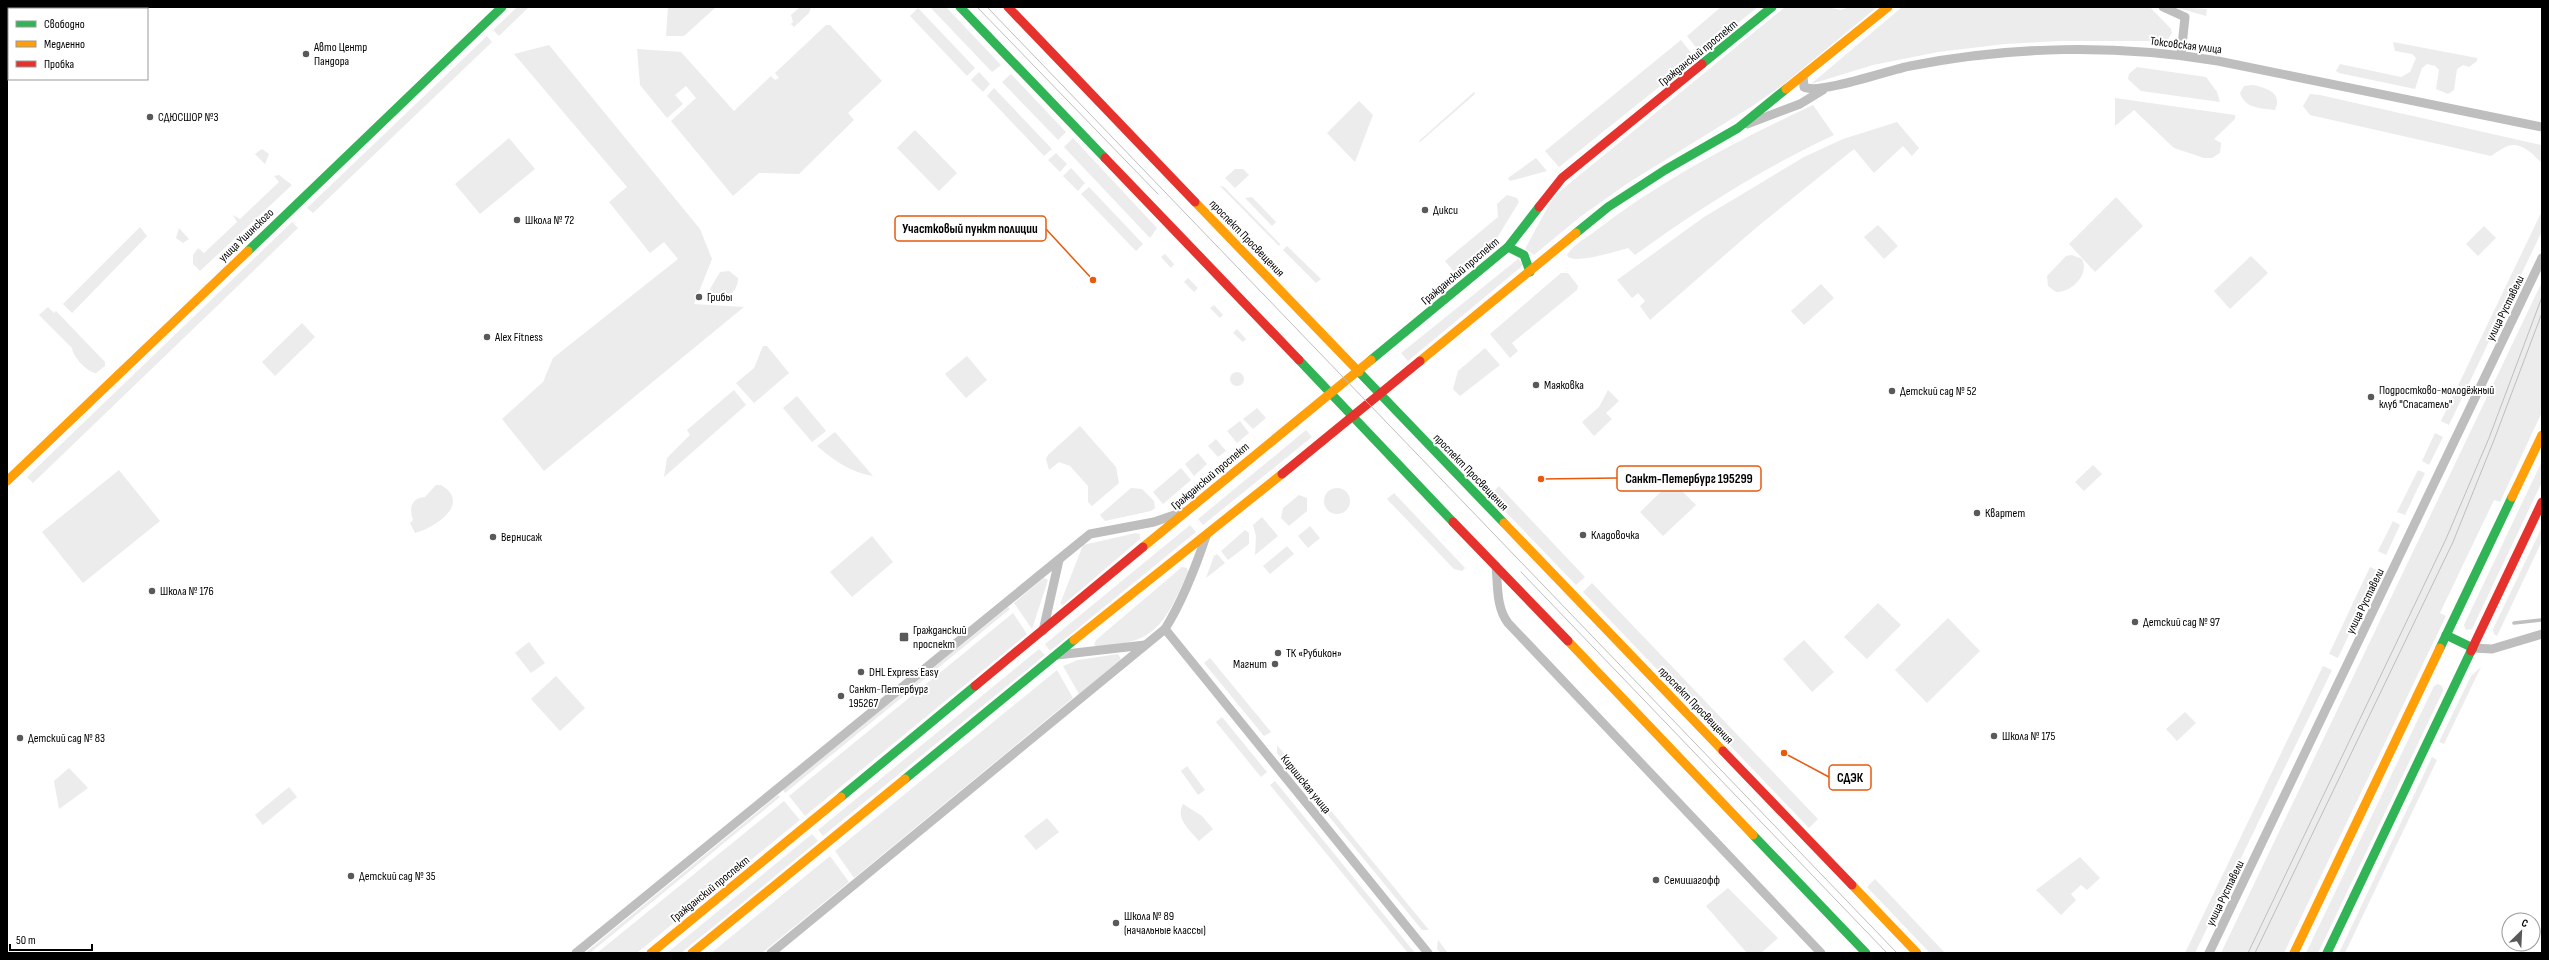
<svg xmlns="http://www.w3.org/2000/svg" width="2549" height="960" viewBox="0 0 2549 960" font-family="'Sofia Sans Condensed',sans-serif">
<rect width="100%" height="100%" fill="#fff"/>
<!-- green -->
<g fill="#ececec">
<polygon points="517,7 529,7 499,36 493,30"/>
<polygon points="668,7 716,7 684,36 666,36"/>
<polygon points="800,7 811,7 809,13 794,27 791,24 793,22 791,15"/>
<polygon points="930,7 946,7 1001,65 992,72"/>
<polygon points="1721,7 1758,7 1703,51 1699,51 1687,36"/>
<polygon points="1785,7 1826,7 1841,10 1850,7 1877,7 1784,84 1751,107 1628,183 1580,217 1534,255 1525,249 1550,203 1559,192"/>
<polygon points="1902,7 2150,7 2171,29 2172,33 2167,41 2060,41 2005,44 1938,52 1873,65 1811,84"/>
<polygon points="2174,7 2207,9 2206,16"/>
<polygon points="918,8 975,68 967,76 910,16"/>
<polygon points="826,25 830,25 882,81 848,113 854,120 799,174 759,173 733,196 671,121 696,98 686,86 675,95 683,104 667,118 640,85 637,49 681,52 734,111 771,76 775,80 779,78 775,73"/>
<polygon points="487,36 492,42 313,213 307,208"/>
<polygon points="1681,40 1693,55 1693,60 1559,167 1545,151"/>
<polygon points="2393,42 2477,58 2477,61 2469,67 2463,65 2457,69 2454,90 2448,94 2436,89 2439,70 2435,66 2427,64 2422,68 2415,89 2339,73 2336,71 2340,64 2401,77 2410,72 2416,58 2412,54 2395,51"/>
<polygon points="549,45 700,229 712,259 694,304 744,307 544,471 502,419 543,382 553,358 678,259 664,242 650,253 609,202 627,187 514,54"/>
<polygon points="2137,67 2206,77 2217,92 2220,102 2141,91 2128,79 2129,74"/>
<polygon points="979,72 990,84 983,92 971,80"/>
<polygon points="1011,74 1066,132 1058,140 1002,82"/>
<path d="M2253,85c14,3 30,8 22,25 -14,-2 -30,-1 -35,-17l4,-7z"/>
<polygon points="994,88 1052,149 1044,156 987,96"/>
<polygon points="1474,92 1475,94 1420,142 1419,141"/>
<path d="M2310,94l10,1 221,50 1,17c-5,-2 -7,-7 -12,-10 -17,-13 -24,-6 -39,4l-181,-41 -7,-9z"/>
<polygon points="2115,98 2235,115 2235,119 2214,139 2221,143 2220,153 2212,158 2204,158 2174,148 2134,110 2115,126"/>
<polygon points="1359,101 1373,115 1355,162 1327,133"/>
<path d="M1813,105l21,30c-71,33 -136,74 -199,120l-7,-7c-12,3 -53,17 -61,8 3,-9 19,-18 27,-24 67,-52 142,-91 219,-127z"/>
<polygon points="1897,122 1919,148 1912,156 1903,146 1874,173 1854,149 1757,227 1650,320 1640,306 1645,301 1638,293 1632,298 1617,280 1704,217 1804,157 1843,139"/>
<polygon points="915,130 957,173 939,191 897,148"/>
<polygon points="509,138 535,169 480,214 455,184"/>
<polygon points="1073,138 1157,228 1150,238 1064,147"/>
<polygon points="262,149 269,154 265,164 255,154"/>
<polygon points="1056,153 1067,164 1060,172 1048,160"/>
<polygon points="1536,158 1547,171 1510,181 1508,178"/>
<polygon points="1071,168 1085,183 1078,191 1063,176"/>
<polygon points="1235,169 1243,169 1249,175 1235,188 1225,178"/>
<polygon points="279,175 292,185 200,271 193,264 193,255 198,248 204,253 237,222 233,215 240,219 279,182 274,176"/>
<polygon points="1220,186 1224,187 1280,244 1279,246"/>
<polygon points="1089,187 1143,244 1136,251 1081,194"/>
<polygon points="1507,195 1517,198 1519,202 1497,238 1455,273 1445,261 1498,217 1497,204"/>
<polygon points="1252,197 1276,222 1272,226 1245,198"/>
<polygon points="2116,197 2143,226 2095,272 2069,244"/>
<polygon points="2542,211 2542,231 2449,425 2441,421"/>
<polygon points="292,222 298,228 33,483 27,477"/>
<polygon points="1878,225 1898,246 1884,259 1864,237"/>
<polygon points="2484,226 2496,238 2478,256 2466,244"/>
<polygon points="140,227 147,236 72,313 63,304"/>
<polygon points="179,228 189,239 183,243 176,238"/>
<polygon points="1287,246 1321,279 1316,283 1283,250"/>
<polygon points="1165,254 1174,264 1171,268 1161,257"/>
<path d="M2072,255l10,4c8,15 -11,34 -26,33l-8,-6 -1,-10 19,-20z"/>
<polygon points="2251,256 2268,273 2230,309 2214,291"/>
<polygon points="1518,259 1523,264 1521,267 1408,361 1401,353"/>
<path d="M729,271l9,7c0,13 -11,23 -23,21l-5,-10 10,-17z"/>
<polygon points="1561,273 1568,273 1578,286 1577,290 1512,343 1518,351 1510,358 1490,334"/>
<polygon points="1188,278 1198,288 1194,292 1184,282"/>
<polygon points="2542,282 2542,412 2500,502 2494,500 2440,613 2446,616 2284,953 2221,953"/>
<polygon points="1821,284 1834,298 1804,325 1791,311"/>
<polygon points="1214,305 1223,315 1220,318 1210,308"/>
<path d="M48,307l6,6 2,-2 49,51v4l-9,7c-8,0 -23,-16 -24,-25l-33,-33z"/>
<polygon points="302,323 315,337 275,376 262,362"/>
<polygon points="1237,329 1246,339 1243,342 1233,333"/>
<polygon points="763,346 767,346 789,373 754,403 736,383 754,368"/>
<polygon points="1485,348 1500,365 1460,396 1453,389 1458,371"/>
<polygon points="967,356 987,380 966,398 945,374"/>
<circle cx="1237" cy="379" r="7"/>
<polygon points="734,390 746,405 664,477 667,458 690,435 687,430"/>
<polygon points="1608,390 1619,401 1606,413 1612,419 1594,436 1582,422 1599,407"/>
<polygon points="797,396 826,431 812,442 783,408"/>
<polygon points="1257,408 1266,418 1253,429 1243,419"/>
<polygon points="1240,421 1249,433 1237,443 1227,431"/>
<polygon points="1080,426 1116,467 1119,483 1092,506 1088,502 1088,486 1070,466 1059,462 1049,470 1046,459 1048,455"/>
<polygon points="1306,430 1312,437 1203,525 1198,519"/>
<path d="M835,432l38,44c-23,-4 -38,-15 -56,-30z"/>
<polygon points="2435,433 2443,437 2429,465 2422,461"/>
<polygon points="1216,439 1226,451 1218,457 1208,446"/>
<polygon points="1198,453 1207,464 1194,476 1185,464"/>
<polygon points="2542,461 2542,482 2472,629 2466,630 2464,625"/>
<polygon points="2093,465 2102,474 2084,491 2075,482"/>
<polygon points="1181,468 1191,480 1163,504 1153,492"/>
<polygon points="119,470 160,521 83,583 42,532"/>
<polygon points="2418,470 2425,473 2405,515 2397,512"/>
<polygon points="1672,481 1696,505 1663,536 1640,512"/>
<path d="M436,485h5c31,18 -6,43 -26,48l-5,-10 3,-3c-4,-12 -2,-22 12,-23z"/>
<polygon points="1499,486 1585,577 1576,585 1499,505 1493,492"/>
<circle cx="1337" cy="501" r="13"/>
<polygon points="1131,488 1142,489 1154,501 1155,508 1151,511 1105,521 1100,515"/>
<polygon points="1394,493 1465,568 1462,571 1454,569 1387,499"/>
<polygon points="1299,495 1307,498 1307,511 1289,526 1281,518 1283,508"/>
<polygon points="1262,517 1278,536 1255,555 1256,536 1253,525"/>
<polygon points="2393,521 2400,525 2386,555 2378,551"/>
<polygon points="1190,525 1196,532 1050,651 1045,644"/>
<polygon points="1310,526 1320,538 1308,548 1298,536"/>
<polygon points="2542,527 2542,541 2497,636 2494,634 2493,629"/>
<polygon points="1245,530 1249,533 1249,544 1228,560 1221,551"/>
<polygon points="1136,533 1140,534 1140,539 1063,605 1060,604 1083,545"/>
<polygon points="872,536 893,562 852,597 830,572"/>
<polygon points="1287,546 1294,554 1270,574 1263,566"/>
<polygon points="1217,554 1225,563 1206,578 1214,556"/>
<path d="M1182,567l5,1 1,4c-12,26 -23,58 -52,68 -12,4 -25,5 -37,7l-5,-2 2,-5z"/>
<polygon points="2370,567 2379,571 2338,658 2329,654"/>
<polygon points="1044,578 1048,580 1032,629 1014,603"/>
<polygon points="1592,583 1818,819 1809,828 1583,592"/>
<polygon points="1878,603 1901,625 1867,659 1844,637"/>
<polygon points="1008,607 1010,609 785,793 783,790"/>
<polygon points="1013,613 1027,634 805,816 789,796"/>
<polygon points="1948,618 1980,651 1927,703 1895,670"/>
<polygon points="1804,640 1834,672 1812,692 1783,659"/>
<polygon points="529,642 545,663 531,673 515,653"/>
<polygon points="1039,649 1045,655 823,836 818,830"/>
<polygon points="1118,654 1121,659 1079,694 1063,666 1078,660"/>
<polygon points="1210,658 1271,732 1264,736 1204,663"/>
<polygon points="2323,666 2332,670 2195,953 2185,953"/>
<polygon points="2481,667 2444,744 2439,742 2471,676"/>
<polygon points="1057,670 1073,698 854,878 835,851"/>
<polygon points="556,676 585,708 560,731 531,699"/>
<polygon points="2438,684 2442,686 2443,691 2318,953 2306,953 2434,686"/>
<polygon points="2185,712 2196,723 2177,741 2166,729"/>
<polygon points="1222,717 1267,772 1261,777 1216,722"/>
<polygon points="1277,745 1429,930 1422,930 1277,753"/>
<polygon points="2432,757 2437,760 2345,953 2339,953"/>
<polygon points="1187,766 1205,790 1198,795 1181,771"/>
<polygon points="69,768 88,788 59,809 54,781"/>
<polygon points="1275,781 1415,953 1408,953 1270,785"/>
<polygon points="289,787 297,797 263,825 255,815"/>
<polygon points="778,795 780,797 590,953 585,953"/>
<polygon points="784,801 800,820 637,953 597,953"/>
<path d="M1183,804l19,12 11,13 -14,12c-9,-11 -24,-22 -16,-37z"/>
<polygon points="1047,818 1059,832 1036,850 1024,836"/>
<polygon points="812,834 818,841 681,953 667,953"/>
<polygon points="830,856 849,882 762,953 711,953"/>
<polygon points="2080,857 2100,878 2087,890 2081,885 2071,894 2076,900 2061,915 2036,890"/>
<polygon points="1875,879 1945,953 1930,953 1867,887"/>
<polygon points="1728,888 1778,938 1761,953 1747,953 1706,906"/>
<polygon points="1438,940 1448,953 1441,953 1437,949"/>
</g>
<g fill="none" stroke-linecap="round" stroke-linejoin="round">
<!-- stream -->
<polyline stroke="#bfbfbf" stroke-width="3.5" points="2514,623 2541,620"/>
<!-- street -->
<g stroke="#bebebe" stroke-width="9">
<polyline points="2163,7 2185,17 2181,55"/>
<path d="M1803,76l1,11c15,8 85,-17 106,-21 100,-20 207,-22 308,-5l324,66"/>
<polyline points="1747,124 1800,104 1823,90"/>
<path d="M1496,566c2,20 0,41 12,57l313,330"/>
<polyline points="1165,629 1428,953"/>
<polyline points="1043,631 1059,560"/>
<polyline points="2473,648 2492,649 2542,634"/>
<polyline points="1057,655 1145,645"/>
<polyline points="576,953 1090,534 1154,522 1183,512"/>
<path d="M771,953l394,-324c18,-29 30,-60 41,-93"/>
<polyline points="2209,953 2542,258"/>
</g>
<!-- fast -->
<g stroke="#30b455" stroke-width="9">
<polyline points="960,7 1105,158"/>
<polyline points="1702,64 1772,7"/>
<polyline points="1576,233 1608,207 1665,170 1738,128 1786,89"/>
<polyline points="1508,247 1524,255 1530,272"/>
<polyline points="248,251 502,7"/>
<polyline points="1299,360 1453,522"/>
<polyline points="1371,360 1508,247 1539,207"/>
<polyline points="1359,372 1504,523"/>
<polyline points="2446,635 2473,648"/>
<polyline points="2440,648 2512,497"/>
<polyline points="905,779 1074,640"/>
<polyline points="841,797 975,686"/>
<polyline points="1753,835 1866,953"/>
<polyline points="2327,953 2471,651"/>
</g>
<!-- slow -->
<g stroke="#ff9f0a" stroke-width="9">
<polyline points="1786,89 1888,7"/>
<polyline points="1195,202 1359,372"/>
<polyline points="1420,361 1576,233"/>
<polyline points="7,481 248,251"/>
<polyline points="2512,497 2542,435"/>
<polyline points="1504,523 1723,751"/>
<polyline points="1143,547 1371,360"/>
<polyline points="1074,640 1282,474"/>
<polyline points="1568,641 1753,835"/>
<polyline points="1852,885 1917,953"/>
<polyline points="651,953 841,797"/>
<polyline points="692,953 905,779"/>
<polyline points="2294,953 2440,648"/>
</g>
<!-- jam -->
<g stroke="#e5322d" stroke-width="9">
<polyline points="1008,7 1195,202"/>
<polyline points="1105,158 1299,360"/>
<polyline points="1539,207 1562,178 1702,64"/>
<polyline points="1282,474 1420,361"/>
<polyline points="1453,522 1568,641"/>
<polyline points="2471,651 2542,502"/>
<polyline points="975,686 1143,547"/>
<polyline points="1723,751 1852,885"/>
</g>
<!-- tram -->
<g stroke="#bebebe" stroke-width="1">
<polyline points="977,7 1158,194"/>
<polyline points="987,7 1897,953"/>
<polyline points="1521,572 1887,953"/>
<polyline points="2248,953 2446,539 2489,438 2542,297"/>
<polyline points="2255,953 2453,542 2494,440 2542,313"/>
</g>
</g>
<!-- markers -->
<g fill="#595959" stroke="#fff" stroke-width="1.5">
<circle cx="306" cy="54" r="4"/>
<circle cx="150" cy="117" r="4"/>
<circle cx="1425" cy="210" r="4"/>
<circle cx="517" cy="220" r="4"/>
<circle cx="699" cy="297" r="4"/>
<circle cx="487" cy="337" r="4"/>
<circle cx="1536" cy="385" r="4"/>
<circle cx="1892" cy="391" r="4"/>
<circle cx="2371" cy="397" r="4"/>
<circle cx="1977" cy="513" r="4"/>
<circle cx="1583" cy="535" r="4"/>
<circle cx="493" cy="537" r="4"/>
<circle cx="152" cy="591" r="4"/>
<circle cx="2135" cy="622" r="4"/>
<rect x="899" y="632" width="10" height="10" rx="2"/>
<circle cx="1278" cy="653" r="4"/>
<circle cx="1275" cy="664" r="4"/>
<circle cx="861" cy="672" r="4"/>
<circle cx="841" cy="696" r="4"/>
<circle cx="1994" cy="736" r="4"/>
<circle cx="20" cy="738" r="4"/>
<circle cx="351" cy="876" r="4"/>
<circle cx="1656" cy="880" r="4"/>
<circle cx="1116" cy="923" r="4"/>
</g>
<g text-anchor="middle" stroke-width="4" stroke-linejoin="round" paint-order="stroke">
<!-- street labels -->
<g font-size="12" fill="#000" stroke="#fff">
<text transform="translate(2186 45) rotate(7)" y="4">Токсовская улица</text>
<text transform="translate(1698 53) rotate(-39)" y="4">Гражданский проспект</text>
<text transform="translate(246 235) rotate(-44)" y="4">улица Ушинского</text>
<text transform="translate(1247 238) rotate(46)" y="4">проспект Просвещения</text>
<text transform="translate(1460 271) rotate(-40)" y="4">Гражданский проспект</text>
<text transform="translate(2505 308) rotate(-64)" y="4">улица Руставели</text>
<text transform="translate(1471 472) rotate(46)" y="4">проспект Просвещения</text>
<text transform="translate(1210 476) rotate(-40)" y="4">Гражданский проспект</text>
<text transform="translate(2365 601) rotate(-64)" y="4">улица Руставели</text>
<text transform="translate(1696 705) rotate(46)" y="4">проспект Просвещения</text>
<text transform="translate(1306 784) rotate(51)" y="4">Киришская улица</text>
<text transform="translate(710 889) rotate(-39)" y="4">Гражданский проспект</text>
<text transform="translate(2225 893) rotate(-64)" y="4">улица Руставели</text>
</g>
<!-- poi labels -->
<g font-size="12" fill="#000" stroke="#fff" text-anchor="start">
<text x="314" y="51">Авто Центр<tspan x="314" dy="14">Пандора</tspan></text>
<text x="158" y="121">СДЮСШОР №3</text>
<text x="1433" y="214">Дикси</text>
<text x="525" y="224">Школа № 72</text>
<text x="707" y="301">Грибы</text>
<text x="495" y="341">Alex Fitness</text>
<text x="1544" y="389">Маяковка</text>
<text x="2379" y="394">Подростково-молодёжный<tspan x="2379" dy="14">клуб "Спасатель"</tspan></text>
<text x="1900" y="395">Детский сад № 52</text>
<text x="1985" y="517">Квартет</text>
<text x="1591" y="539">Кладовочка</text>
<text x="501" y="541">Вернисаж</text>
<text x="160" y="595">Школа № 176</text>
<text x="2143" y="626">Детский сад № 97</text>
<text x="913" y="634">Гражданский<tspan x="913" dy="14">проспект</tspan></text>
<text x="1286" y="657">ТК «Рубикон»</text>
<text x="1267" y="668" text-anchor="end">Магнит</text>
<text x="869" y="676">DHL Express Easy</text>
<text x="849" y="693">Санкт-Петербург<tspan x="849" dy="14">195267</tspan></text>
<text x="2002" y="740">Школа № 175</text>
<text x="28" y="742">Детский сад № 83</text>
<text x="359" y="880">Детский сад № 35</text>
<text x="1664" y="884">Семишагофф</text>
<text x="1124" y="920">Школа № 89<tspan x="1124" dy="14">(начальные классы)</tspan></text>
</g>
</g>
<!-- callouts -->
<path fill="none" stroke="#e8590c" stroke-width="1.5" d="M1093 280L1046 229M1541 479L1617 478M1784 753L1829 777"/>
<g fill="#e8590c" stroke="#fff" stroke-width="1.5">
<circle cx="1093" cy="280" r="4"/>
<circle cx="1541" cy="479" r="4"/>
<circle cx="1784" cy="753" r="4"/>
</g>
<g fill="#fff" stroke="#e8590c" stroke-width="1.5">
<rect x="895" y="216" width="151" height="25" rx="4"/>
<rect x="1617" y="466" width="144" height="25" rx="4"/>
<rect x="1829" y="765" width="42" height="25" rx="4"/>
</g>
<g font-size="13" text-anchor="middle" font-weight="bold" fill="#000">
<text x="970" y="233">Участковый пункт полиции</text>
<text x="1689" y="483">Санкт-Петербург 195299</text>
<text x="1850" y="782">СДЭК</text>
</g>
<!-- border -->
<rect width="2549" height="960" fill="none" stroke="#000000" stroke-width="16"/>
<!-- legend -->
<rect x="8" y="8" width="140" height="72" fill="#ffffff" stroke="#999999"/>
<rect x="16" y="21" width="20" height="6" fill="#30b455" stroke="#999999"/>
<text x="44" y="28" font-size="12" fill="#000000">Свободно</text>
<rect x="16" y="41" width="20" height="6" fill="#ff9f0a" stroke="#999999"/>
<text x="44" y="48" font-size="12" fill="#000000">Медленно</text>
<rect x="16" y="61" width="20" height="6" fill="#e5322d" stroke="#999999"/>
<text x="44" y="68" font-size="12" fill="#000000">Пробка</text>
<!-- north arrow -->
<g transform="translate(2521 932) rotate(24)"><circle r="19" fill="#ffffff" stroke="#999999"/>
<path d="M0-3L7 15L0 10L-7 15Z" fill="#595959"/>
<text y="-6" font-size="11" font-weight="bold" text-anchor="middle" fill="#000000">С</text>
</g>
<!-- scale -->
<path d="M10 944v6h82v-6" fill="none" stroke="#000000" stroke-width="2"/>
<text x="16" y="944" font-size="12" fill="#000000" stroke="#ffffff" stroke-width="3" paint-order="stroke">50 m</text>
</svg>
